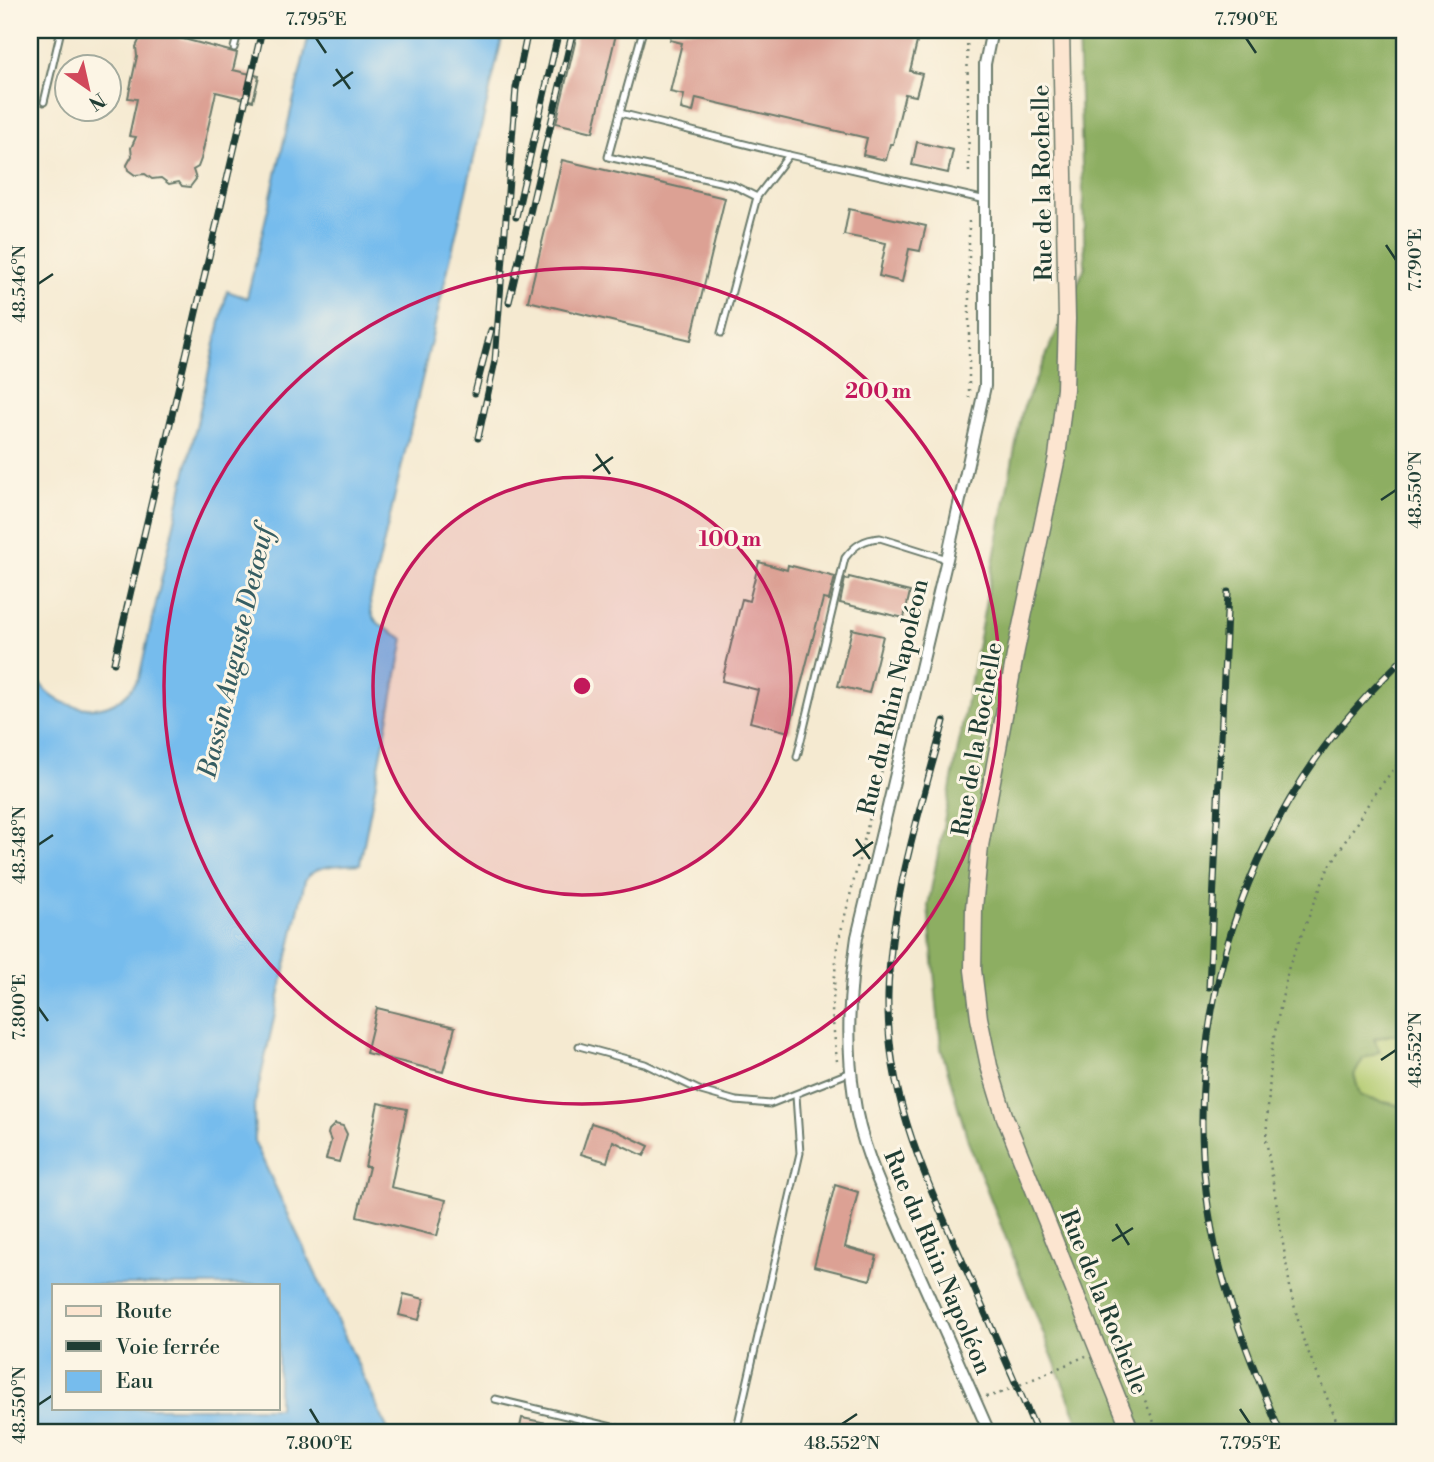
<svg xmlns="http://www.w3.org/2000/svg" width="1434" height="1462" viewBox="0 0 1434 1462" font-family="'Libre Bodoni',serif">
<rect width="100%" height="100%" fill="#fcf5e5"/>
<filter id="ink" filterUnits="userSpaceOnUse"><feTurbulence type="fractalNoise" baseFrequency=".0143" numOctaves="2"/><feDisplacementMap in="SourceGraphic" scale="14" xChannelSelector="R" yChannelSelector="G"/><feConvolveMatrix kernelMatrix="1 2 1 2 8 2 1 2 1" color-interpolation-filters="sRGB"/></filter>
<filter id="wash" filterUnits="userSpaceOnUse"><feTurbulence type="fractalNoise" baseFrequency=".00686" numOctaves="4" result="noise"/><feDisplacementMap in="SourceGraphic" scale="28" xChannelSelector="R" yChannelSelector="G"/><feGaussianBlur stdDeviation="1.57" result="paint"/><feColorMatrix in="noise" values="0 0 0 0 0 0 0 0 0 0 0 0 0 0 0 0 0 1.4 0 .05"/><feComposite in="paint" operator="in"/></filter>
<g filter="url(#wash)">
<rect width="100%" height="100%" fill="#f5ead1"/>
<!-- green -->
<path fill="#b2ca6f" stroke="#688452" stroke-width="2" d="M1394,1034l10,6v68c-14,-7 -29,-5 -44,-13l-6,-20 20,-36z"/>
<!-- forest -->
<path fill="#8dae62" stroke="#56764b" stroke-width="2" d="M1078,30h326v1010l-10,-6 -20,5 6,12 -17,8 -9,16 6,20c15,8 30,6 44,13v324h-322l-113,-288 -28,-96 -13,-142 94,-495 63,-144z"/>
<!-- water -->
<path fill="#76bced" stroke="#4a7c90" stroke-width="2" fill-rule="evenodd" d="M310,30h194l-134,571c0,24 15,26 34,38l-44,225c-18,2 -45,-1 -55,16l-51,227 1,36 134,289h-359v-770c3,7 5,15 10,21 15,23 51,32 75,19 11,-5 17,-14 24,-24l88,-387 20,7zM54,1285h224v123h-224z"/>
<g id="blocks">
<!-- building -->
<g fill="#dca194">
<polygon points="149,30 170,30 180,38 237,53 233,70 259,76 253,101 216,92 201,159 198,167 193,170 196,179 190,187 182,186 179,182 169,184 161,178 152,179 145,174 135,175 128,170 127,165 132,156 131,148 136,137 129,136 137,99 128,98 137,56 136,47 140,38"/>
<polygon points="578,30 617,30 593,132 556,123"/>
<polygon points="672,30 920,30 910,71 922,74 916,96 905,94 893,144 890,144 886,160 863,155 867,138 696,98 693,112 681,109 684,95 670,92 682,43 670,40"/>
<polygon points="917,142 953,150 948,173 912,165"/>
<polygon points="562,160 725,198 691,340 528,301"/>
<polygon points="849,209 926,226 920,251 909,249 902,282 879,276 886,243 844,235"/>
<polygon points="759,562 787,570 788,565 835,577 829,600 823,599 789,732 750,722 758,690 722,681 742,599 749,601"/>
<polygon points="849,577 910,592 904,618 840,603 845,579 848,580"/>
<polygon points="852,629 883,636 869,693 838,686"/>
<polygon points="377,1008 455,1027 443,1072 366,1053"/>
<polygon points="378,1103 407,1109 391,1187 446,1200 437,1236 357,1216 369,1167 365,1167"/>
<polygon points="591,1123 617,1131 649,1146 644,1156 613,1141 607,1162 581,1154"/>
<polygon points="335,1124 343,1126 347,1134 339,1162 326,1159 331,1141 328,1134 329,1130"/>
<polygon points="835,1185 858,1192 845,1247 877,1256 870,1280 814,1266"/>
<polygon points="404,1294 424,1299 419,1320 399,1315"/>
<polygon points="522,1418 567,1427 567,1432 519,1432"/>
</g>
</g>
</g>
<g filter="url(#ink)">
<use href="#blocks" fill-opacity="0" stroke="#6a7a6b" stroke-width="2"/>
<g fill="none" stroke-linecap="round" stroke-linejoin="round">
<!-- lane casing -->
<g stroke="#6a7a6b" stroke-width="9">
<g id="lane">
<polyline points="643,30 620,113 789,155 986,200"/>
<polyline points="234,48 239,30"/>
<polyline points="44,102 61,30"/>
<polyline points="620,113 608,157 733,185 757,197"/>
<polyline points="721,333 757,197 789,155"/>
<path d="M797,757l48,-199c10,-13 19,-19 35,-20l67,21"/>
<polyline points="579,1046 645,1064 701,1091 736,1101 770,1104 851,1072"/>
<polyline points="495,1399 633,1432"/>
<polyline points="736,1432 800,1153 796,1096"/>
</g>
</g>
<!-- street casing -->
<g stroke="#6a7a6b" stroke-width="14">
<path id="street" d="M989,1432c-27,-62 -54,-123 -82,-185 -21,-49 -46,-97 -53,-150 -8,-55 -5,-106 3,-160l90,-378 38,-173v-322l7,-34"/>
</g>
<!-- secondary casing -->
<g stroke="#6a7a6b" stroke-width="19">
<polyline id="secondary" points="1061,30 1067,319 1065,389 1057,457 1016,650 980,846 974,908 973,970 979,1018 989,1066 1004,1115 1131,1432"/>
</g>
<!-- path -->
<g stroke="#6a7a6b" stroke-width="2.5" stroke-dasharray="2 5" stroke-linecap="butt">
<polyline points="967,30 969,172"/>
<polyline points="969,398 969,216"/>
<polyline points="837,1061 832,1013 837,947 895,718"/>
<polyline points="1112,1346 1119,1344 1124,1349 1158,1432"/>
<polyline points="986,1397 1001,1393"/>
<polyline points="1341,1432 1303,1339 1291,1293 1266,1139 1272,1046 1289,966 1328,869 1375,793 1404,756"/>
</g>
<!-- lane -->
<use href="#lane" stroke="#fff" stroke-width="5"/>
<!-- street -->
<use href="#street" stroke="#fff" stroke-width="10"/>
<!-- secondary -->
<use href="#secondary" stroke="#fce5d0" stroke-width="16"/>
<!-- rail casing -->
<g stroke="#1f3d34" stroke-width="7">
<g id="rail">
<polyline points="516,217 559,30"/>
<polyline points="509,302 573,30"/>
<polyline points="475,393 491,330"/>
<polyline points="478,438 495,361 516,88 528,30"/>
<polyline points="114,663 262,30"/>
<path d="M944,721c-24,90 -54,180 -56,274 -2,99 34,175 73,263 25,58 51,116 76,174"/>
<polyline points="1209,987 1228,592"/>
<path d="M1280,1432c-23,-55 -46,-111 -61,-169 -43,-177 -2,-368 104,-514 24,-33 52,-63 81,-91"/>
</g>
</g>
<!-- rail -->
<use href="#rail" stroke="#fcf5e5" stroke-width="4.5" stroke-dasharray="13" stroke-linecap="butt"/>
<!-- path-bridge -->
<polyline stroke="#6a7a6b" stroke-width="2.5" stroke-dasharray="2 5" stroke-linecap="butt" points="1001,1393 1086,1356"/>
</g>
</g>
<!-- ticks -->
<path fill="none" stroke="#1f3d34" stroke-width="2.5" d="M316,38l10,15M1246,38l10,15M336,69l14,20M333,86l20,-14M1386,245l10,15M38,284l15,-10M596,454l14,20M593,471l20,-14M1381,500l15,-10M856,839l14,20M38,845l15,-10M853,856l20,-14M38,1007l10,14M1381,1060l15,-10M1116,1224l13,21M1112,1241l21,-13M38,1405l15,-10M310,1409l9,15M1240,1409l10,15M842,1424l15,-10"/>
<!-- distance rings -->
<circle cx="582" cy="686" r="209" fill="#c2185b" fill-opacity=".12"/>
<g fill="none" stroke="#c2185b" stroke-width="3.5">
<circle cx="582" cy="686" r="209"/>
<circle cx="582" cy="686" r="418"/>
</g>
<g text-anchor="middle" stroke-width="6" stroke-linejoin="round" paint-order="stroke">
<!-- street labels -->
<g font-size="24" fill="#1f3d34" stroke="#fcf5e5">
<text transform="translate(1042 183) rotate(-91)" y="8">Rue de la Rochelle</text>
<text transform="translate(893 697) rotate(-77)" y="8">Rue du Rhin Napoléon</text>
<text transform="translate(977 739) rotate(-80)" y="8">Rue de la Rochelle</text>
<text transform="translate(938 1262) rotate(67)" y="8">Rue du Rhin Napoléon</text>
<text transform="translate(1104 1302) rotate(68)" y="8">Rue de la Rochelle</text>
</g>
<!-- water labels -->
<g font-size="26" font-style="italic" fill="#355d62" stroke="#fcf5e5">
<text transform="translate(235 652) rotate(-77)" y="9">Bassin Auguste Detœuf</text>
</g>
</g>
<circle cx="582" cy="686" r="10" fill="#c2185b" stroke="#fcf5e5" stroke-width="3.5"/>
<g font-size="21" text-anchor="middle" font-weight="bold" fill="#c2185b" stroke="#fcf5e5" stroke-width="6" stroke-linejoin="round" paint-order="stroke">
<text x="878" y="398">200 m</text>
<text x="730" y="546">100 m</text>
</g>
<!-- margin -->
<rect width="1434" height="1462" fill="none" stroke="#fcf5e5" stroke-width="77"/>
<!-- legend -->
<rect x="52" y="1284" width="228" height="126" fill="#fcf5e5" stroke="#a4ab9e" stroke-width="2"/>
<rect x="66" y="1306" width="35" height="10" fill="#fce5d0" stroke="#a4ab9e" stroke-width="2"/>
<text x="116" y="1318" font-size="21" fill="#1f3d34">Route</text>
<rect x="66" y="1341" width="35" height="10" fill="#1f3d34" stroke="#a4ab9e" stroke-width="2"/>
<text x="116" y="1354" font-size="21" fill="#1f3d34">Voie ferrée</text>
<rect x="66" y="1371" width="35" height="21" fill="#76bced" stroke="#a4ab9e" stroke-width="2"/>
<text x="116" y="1388" font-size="21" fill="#1f3d34">Eau</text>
<!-- north arrow -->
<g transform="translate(88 88) rotate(146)"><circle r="33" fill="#fcf5e5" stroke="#a4ab9e" stroke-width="2"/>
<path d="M0-5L12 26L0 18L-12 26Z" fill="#d1495b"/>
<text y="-10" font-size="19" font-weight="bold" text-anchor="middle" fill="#1f3d34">N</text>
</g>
<rect x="38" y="38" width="1358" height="1386" fill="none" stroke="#1f3d34" stroke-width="2.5"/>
<g font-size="18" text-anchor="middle" fill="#1f3d34">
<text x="316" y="25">7.795°E</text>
<text x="1246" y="25">7.790°E</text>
<text transform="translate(1415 260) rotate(-90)" y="6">7.790°E</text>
<text transform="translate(19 284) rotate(-90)" y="6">48.546°N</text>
<text transform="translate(1415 490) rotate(-90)" y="6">48.550°N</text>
<text transform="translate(19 845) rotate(-90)" y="6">48.548°N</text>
<text transform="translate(19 1007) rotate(-90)" y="6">7.800°E</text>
<text transform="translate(1415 1050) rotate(-90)" y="6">48.552°N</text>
<text transform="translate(19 1405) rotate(-90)" y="6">48.550°N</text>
<text x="319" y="1449">7.800°E</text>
<text x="842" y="1449">48.552°N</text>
<text x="1250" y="1449">7.795°E</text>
</g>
</svg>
